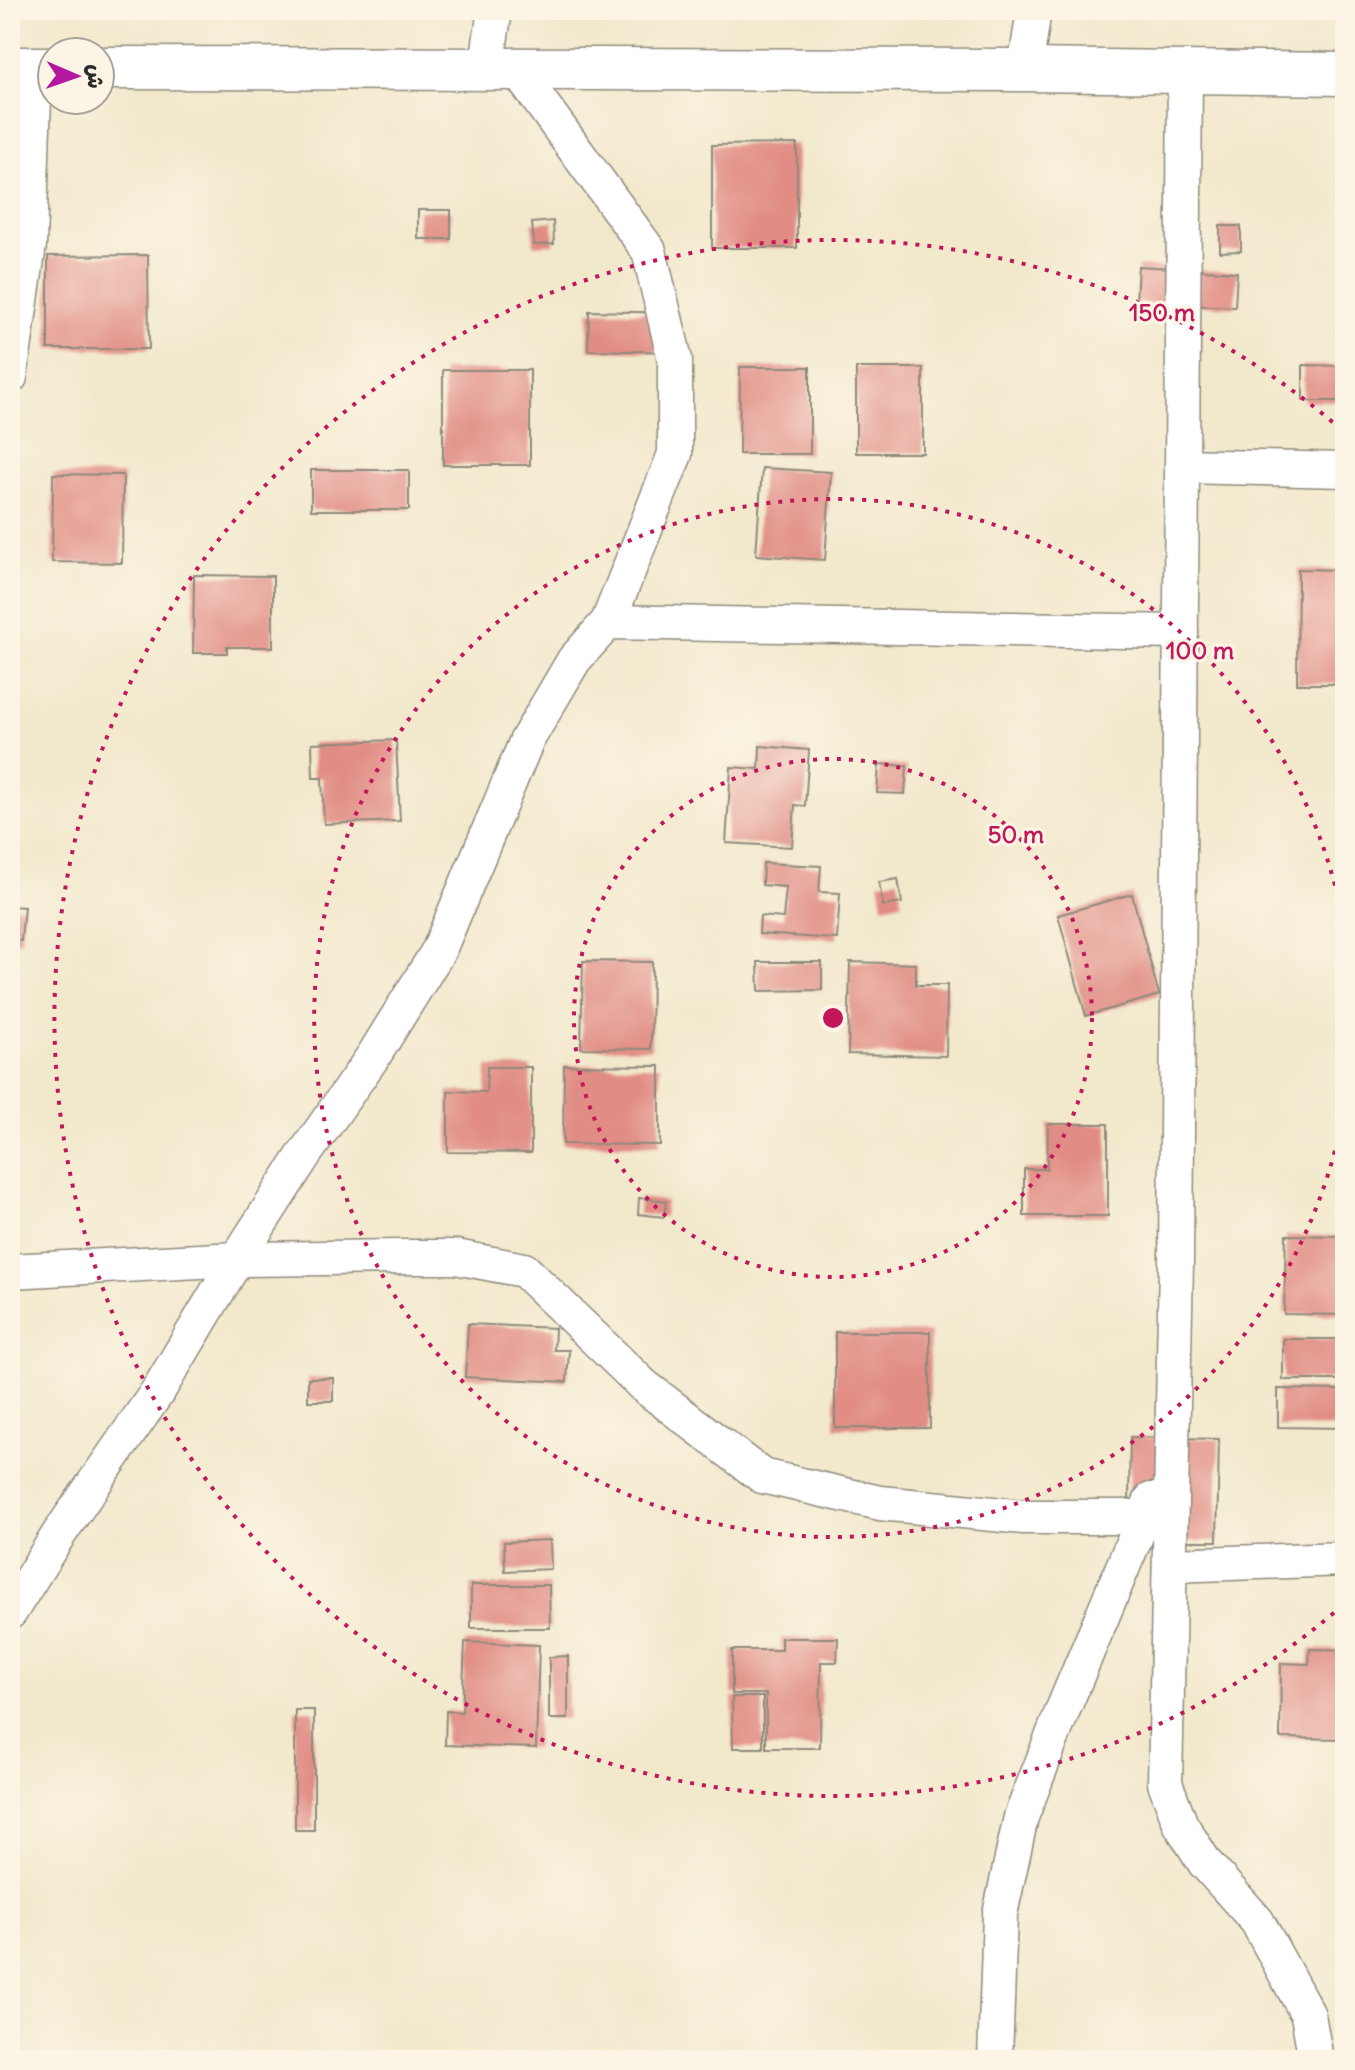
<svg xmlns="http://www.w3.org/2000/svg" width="1355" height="2070" viewBox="0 0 1355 2070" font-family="Delius,'Playpen Sans Arabic',sans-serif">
<rect width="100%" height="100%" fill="#fcf5e5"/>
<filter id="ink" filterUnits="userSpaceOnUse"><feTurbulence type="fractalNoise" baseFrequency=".0125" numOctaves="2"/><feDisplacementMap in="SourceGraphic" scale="16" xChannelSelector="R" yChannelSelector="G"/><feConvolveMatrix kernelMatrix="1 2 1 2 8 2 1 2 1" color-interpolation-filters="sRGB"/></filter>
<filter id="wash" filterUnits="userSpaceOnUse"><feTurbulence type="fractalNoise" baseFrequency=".006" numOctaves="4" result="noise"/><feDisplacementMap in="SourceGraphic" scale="32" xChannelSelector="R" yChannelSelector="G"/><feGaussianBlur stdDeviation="1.8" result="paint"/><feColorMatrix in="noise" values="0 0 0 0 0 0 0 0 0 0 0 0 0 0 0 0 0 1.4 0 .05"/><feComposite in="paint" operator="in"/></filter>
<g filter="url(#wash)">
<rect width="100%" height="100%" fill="#f2e8cc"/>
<g id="blocks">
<!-- building -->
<g fill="#e18d85">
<polygon points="797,144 797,248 712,248 712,145"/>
<rect x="418" y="210" width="33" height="29"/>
<polygon points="553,221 554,244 534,245 532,223"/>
<polygon points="1220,226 1241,226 1241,251 1220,252"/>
<polygon points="148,255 149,349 48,349 48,256"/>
<polygon points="1138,266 1237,272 1235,307 1136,303"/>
<polygon points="589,311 678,313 677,352 588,350"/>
<polygon points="1303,365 1345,366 1345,401 1303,401"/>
<polygon points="740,367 810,367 810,454 739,454"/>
<rect x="856" y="368" width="67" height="85"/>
<rect x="443" y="370" width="87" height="95"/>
<polygon points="762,468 831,472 825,560 756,555"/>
<rect x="311" y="470" width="98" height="40"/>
<polygon points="53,474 123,475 122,563 52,562"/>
<polygon points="1298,569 1345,570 1345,684 1297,684"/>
<polygon points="194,575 273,576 273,647 227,647 227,653 193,653"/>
<polygon points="396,740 400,821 324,824 322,778 313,778 312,743"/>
<polygon points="760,746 809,750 805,806 795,805 792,847 726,843 731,767 759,769"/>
<polygon points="879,764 907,766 905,794 877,793"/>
<polygon points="763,863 821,866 819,892 840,893 837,939 759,934 760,916 783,918 786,887 762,885"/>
<polygon points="898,879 902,903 883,906 879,882"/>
<polygon points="1132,894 1159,995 1086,1016 1058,915"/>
<polygon points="10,906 24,907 21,941 10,940"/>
<polygon points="583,961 652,962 651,1049 581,1048"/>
<polygon points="758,962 822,962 822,990 759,991"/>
<polygon points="850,962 916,964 916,985 947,985 946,1056 848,1054"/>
<polygon points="564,1065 660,1066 660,1145 563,1144"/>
<polygon points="487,1067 531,1067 531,1153 448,1152 448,1091 486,1092"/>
<polygon points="1048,1124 1108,1124 1108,1216 1024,1216 1024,1169 1047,1169"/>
<polygon points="639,1198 666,1201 664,1217 638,1214"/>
<polygon points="1286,1235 1345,1236 1345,1315 1284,1314"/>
<polygon points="468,1324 555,1328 554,1350 569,1350 567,1382 465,1377"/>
<rect x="835" y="1332" width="95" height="96"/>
<rect x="1283" y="1339" width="62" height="41"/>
<rect x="308" y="1378" width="25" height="23"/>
<polygon points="1278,1389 1345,1390 1345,1428 1278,1427"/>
<polygon points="1130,1437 1219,1439 1217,1541 1164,1541 1129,1503"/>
<polygon points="550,1540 551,1569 505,1571 504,1542"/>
<polygon points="471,1585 549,1585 550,1628 471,1628"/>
<polygon points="781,1638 838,1638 837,1662 821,1662 820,1748 766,1748 766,1694 732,1694 732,1650 781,1650"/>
<polygon points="465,1642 539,1645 536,1748 445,1745 446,1711 462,1712"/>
<polygon points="1310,1649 1345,1650 1345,1739 1280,1738 1281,1663 1309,1664"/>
<polygon points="568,1656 568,1719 549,1719 549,1657"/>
<polygon points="732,1697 763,1697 763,1748 733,1748"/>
<rect x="295" y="1710" width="19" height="120"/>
</g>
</g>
</g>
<g filter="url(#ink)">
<use href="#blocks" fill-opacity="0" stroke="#8e8a7c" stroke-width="2"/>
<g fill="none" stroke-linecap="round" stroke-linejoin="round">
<!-- minor casing -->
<g stroke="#8e8a7c" stroke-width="37">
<g id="minor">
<polyline points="486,69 495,10"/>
<polyline points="1025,70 1034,10"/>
<polyline points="1185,72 1176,1263 1165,1783 1181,1825 1205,1863 1257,1921 1308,2015 1316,2060"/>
<polyline points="10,377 29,245 35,68"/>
<polyline points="1182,466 1345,470"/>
<polyline points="608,622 1181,632"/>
<polyline points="10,1271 237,1259 404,1257 456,1257 524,1270 644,1386 762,1476 880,1503 1024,1517 1144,1517"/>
<polyline points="1170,1565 1345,1559"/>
<polyline points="10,1612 59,1534 158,1391 237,1259 304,1155 374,1055 439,950 527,740 574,660 608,622 675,454 675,360 649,251 517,70"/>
<polyline points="995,2060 1000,1914 1021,1817 1064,1707 1151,1500"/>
</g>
</g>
<!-- tertiary casing -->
<g stroke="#8e8a7c" stroke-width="45">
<g id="tertiary">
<polyline points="10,68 52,68"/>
<polyline points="100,68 1025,70 1345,74"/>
</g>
</g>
<!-- minor -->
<use href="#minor" stroke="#fff" stroke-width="34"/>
<!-- tertiary -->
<use href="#tertiary" stroke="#fff" stroke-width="42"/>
</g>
</g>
<!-- distance rings -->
<g fill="none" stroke="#c2185b" stroke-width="4" stroke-dasharray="4 8">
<circle cx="833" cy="1018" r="259"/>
<path d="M1345 1104A519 519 0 1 1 1345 932"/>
<path d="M1343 1605A778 778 0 1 1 1343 431"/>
</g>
<circle cx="833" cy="1018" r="12" fill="#c2185b" stroke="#fcf5e5" stroke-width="4"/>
<g font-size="24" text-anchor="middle" font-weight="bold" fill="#c2185b" stroke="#fcf5e5" stroke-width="6" stroke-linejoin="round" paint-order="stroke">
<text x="1162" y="321">150 m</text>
<text x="1200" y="659">100 m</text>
<text x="1016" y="843">50 m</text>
</g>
<!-- margin -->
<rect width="1355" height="2070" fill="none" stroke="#fcf5e5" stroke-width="40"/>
<!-- north arrow -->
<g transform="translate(76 76) rotate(92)"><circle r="38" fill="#fcf5e5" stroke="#a8a49b" stroke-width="2"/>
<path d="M0-6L14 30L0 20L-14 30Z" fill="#b5179e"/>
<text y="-12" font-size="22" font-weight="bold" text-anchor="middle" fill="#2b2b2b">ش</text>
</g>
</svg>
